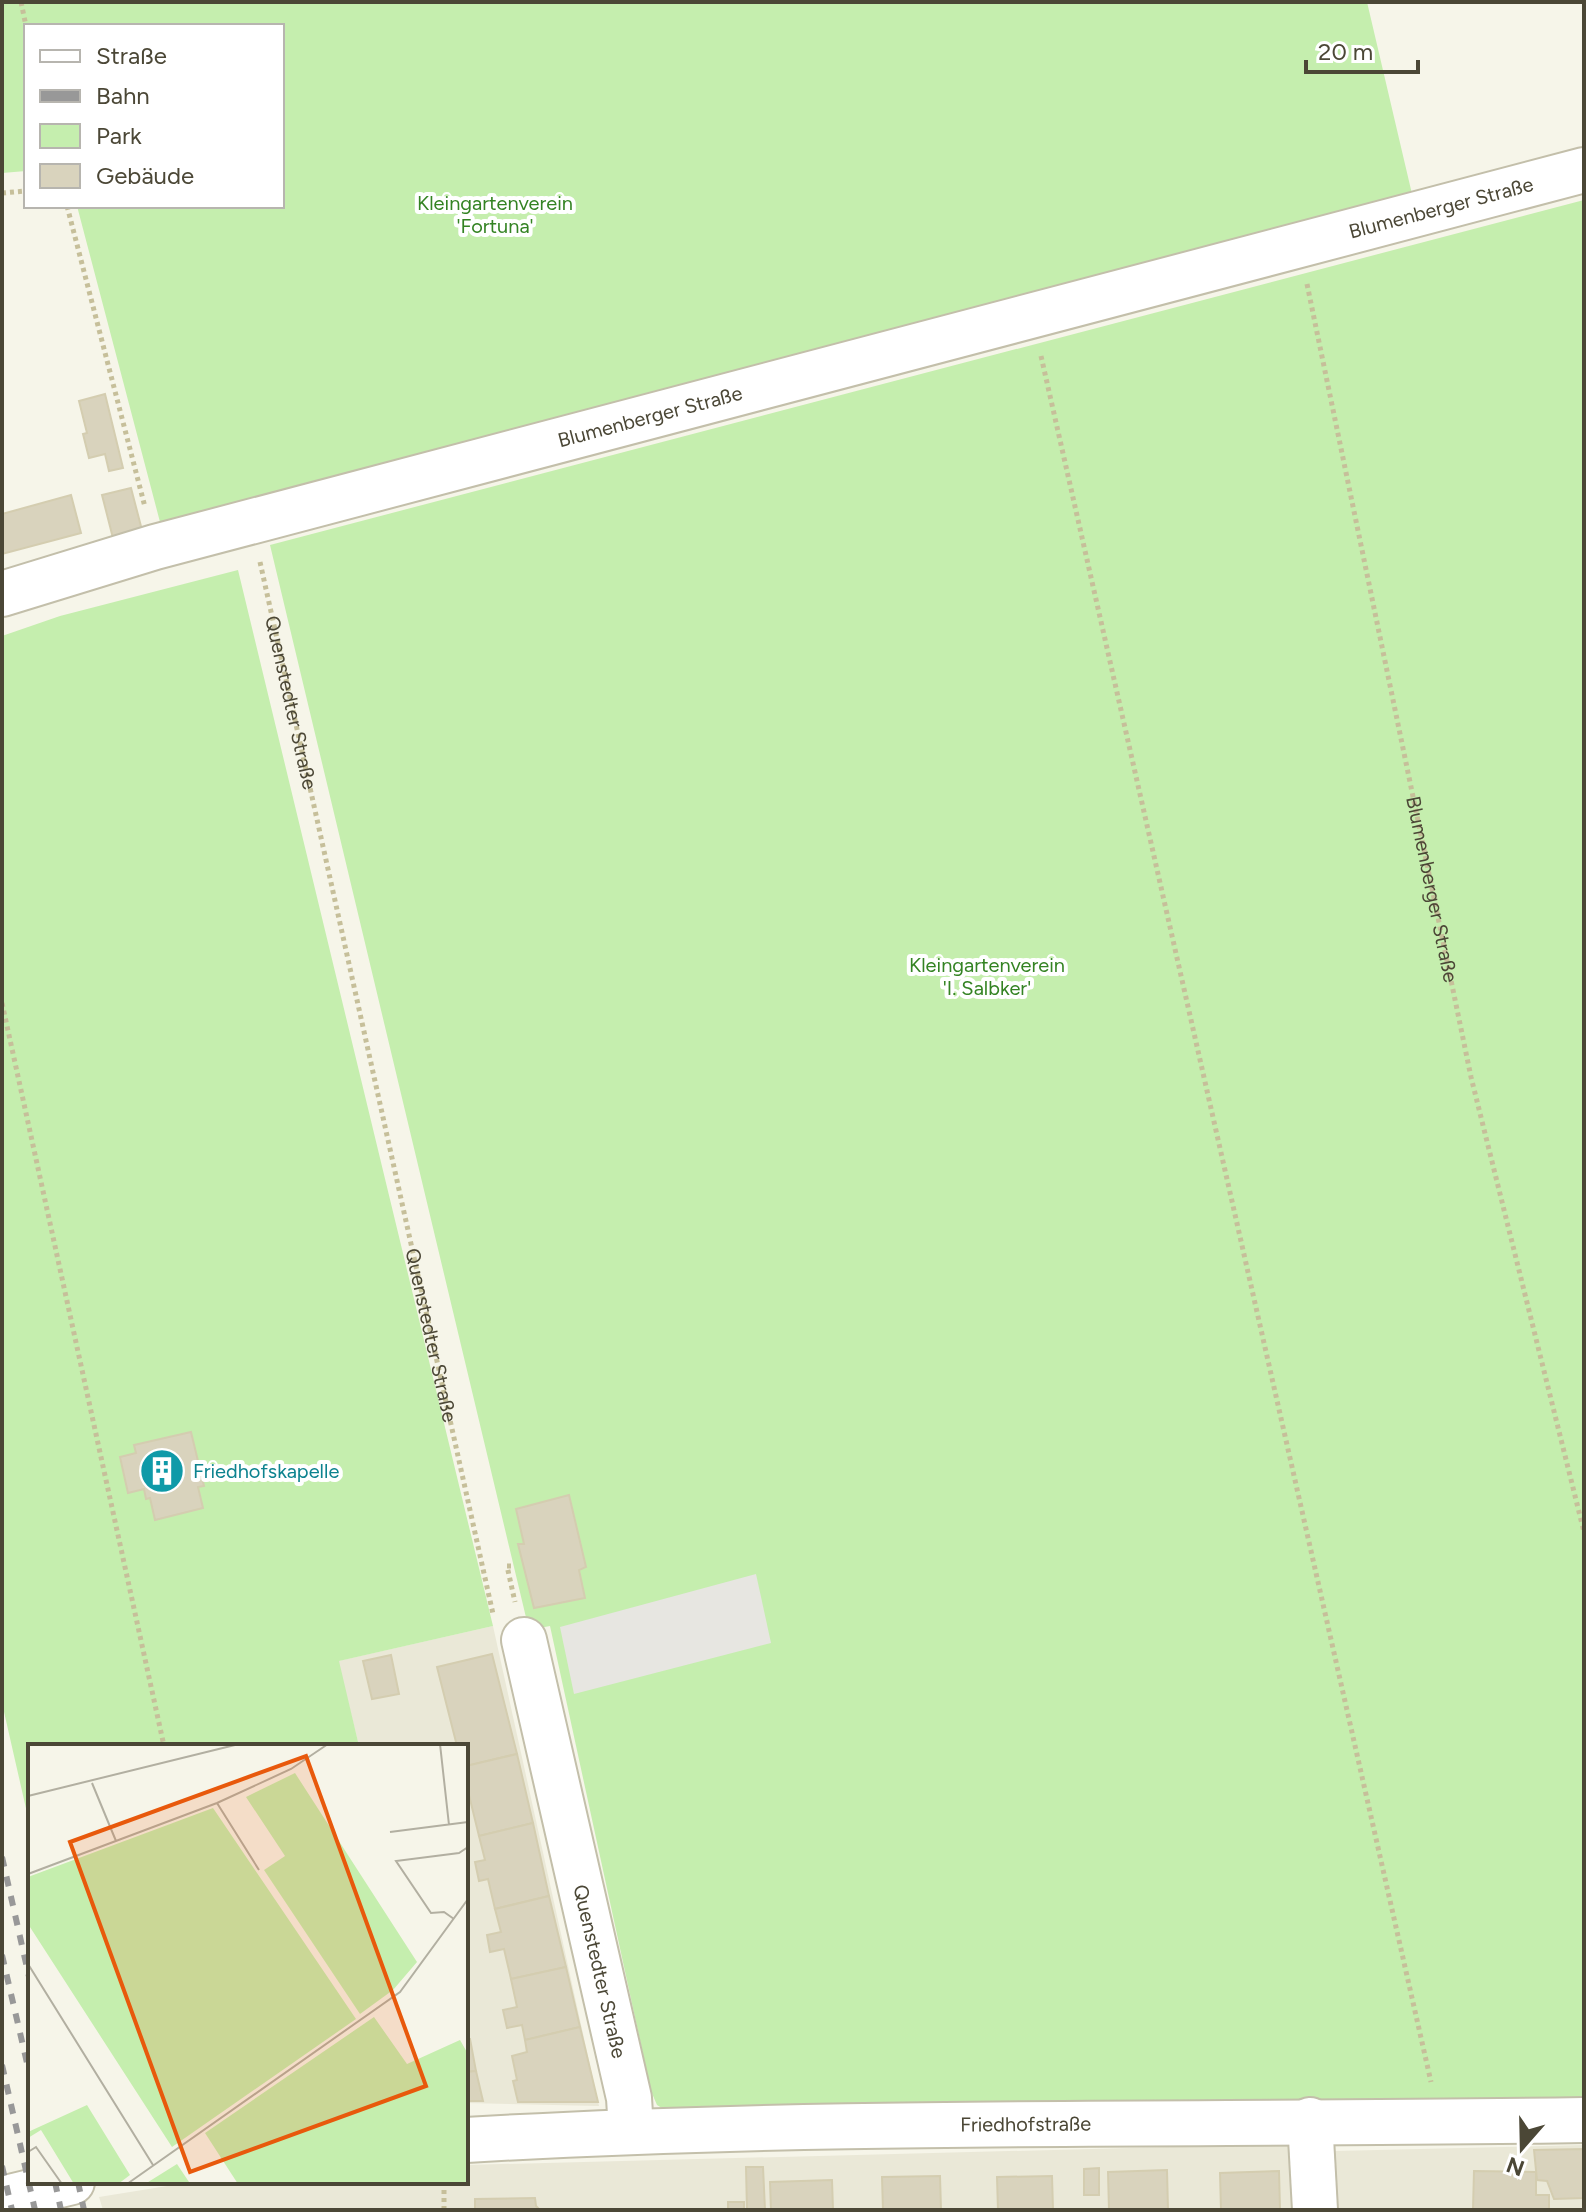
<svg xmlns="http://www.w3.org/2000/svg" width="1586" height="2212" viewBox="0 0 1586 2212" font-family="Figtree,sans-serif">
<rect width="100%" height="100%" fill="#f6f5e9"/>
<!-- residential -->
<g fill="#eae8d7">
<polygon points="493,1626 599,2106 466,2103 466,1746 359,1746 338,1661"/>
<polygon points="1286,2144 1298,2158 1300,2210 103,2210 99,2197 192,2182 466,2182 466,2165"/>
<polygon points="1584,2145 1584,2210 1337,2210 1335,2151"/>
</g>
<!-- green -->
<g fill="#c5eeae">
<polygon points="2,2 1367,2 1412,194 160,522 77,206 282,206 282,26 26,26 26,171 2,173"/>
<polygon points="1584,200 1584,2102 670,2113 657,2105 651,2091 550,1626 529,1630 270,545"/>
<polygon points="238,570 493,1626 339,1661 359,1746 30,1746 30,1826 2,1703 2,636 60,616"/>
</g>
<!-- parking -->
<polygon fill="#e7e6e1" points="756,1574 771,1643 574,1694 560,1627"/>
<!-- building -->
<g fill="#d9d3bd" stroke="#d4cdb0" stroke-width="2">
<polygon points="105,394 123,468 109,471 105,454 89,458 83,434 87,433 79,401"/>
<polygon points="131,488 143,534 114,542 102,495"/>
<polygon points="71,495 81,533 2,554 2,514"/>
<polygon points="191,1432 204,1486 198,1487 203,1508 155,1520 150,1498 146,1499 144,1489 128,1493 120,1457 136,1453 134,1445"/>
<polygon points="569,1495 586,1567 579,1570 585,1598 534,1608 518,1544 524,1544 516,1509"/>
<polygon points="492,1654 517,1754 466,1766 466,1746 457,1746 437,1667"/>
<polygon points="391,1655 399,1694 372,1699 363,1661"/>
<polygon points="517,1754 533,1823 479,1836 466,1783 466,1766"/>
<polygon points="533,1823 549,1896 495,1909 488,1879 479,1881 475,1862 485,1860 479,1836"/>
<polygon points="549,1896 566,1967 511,1979 504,1949 490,1952 487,1935 501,1932 495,1909"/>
<polygon points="566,1967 580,2027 525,2040 522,2025 507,2028 503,2010 517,2007 511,1979"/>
<polygon points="580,2027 598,2102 518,2102 513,2081 517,2080 512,2056 527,2052 525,2040"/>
<polygon points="466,2039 470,2039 476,2071 466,2072"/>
<polygon points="476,2071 483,2101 466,2101 466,2072"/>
<polygon points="1584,2149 1584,2198 1554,2199 1547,2181 1537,2180 1534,2150"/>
<polygon points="746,2167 763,2167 765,2210 747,2210"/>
<polygon points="1099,2168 1099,2195 1084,2195 1084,2169"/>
<polygon points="1167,2170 1168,2210 1109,2210 1108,2172"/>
<polygon points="1279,2171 1280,2210 1221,2210 1220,2173"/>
<polygon points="1474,2171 1536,2172 1536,2195 1549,2195 1549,2210 1473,2210"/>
<polygon points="940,2176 941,2210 883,2210 882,2177"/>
<polygon points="1052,2176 1053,2210 998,2210 997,2177"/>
<polygon points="832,2180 833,2210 771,2210 770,2182"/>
<polygon points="535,2198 536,2206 540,2210 475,2210 475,2199"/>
<rect x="728" y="2202" width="16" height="8"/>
</g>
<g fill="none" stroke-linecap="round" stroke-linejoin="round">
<!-- minor casing -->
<g stroke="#c3bfaa" stroke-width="48">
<g id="minor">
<path id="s3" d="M2,594l153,-47 1429,-377"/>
<path id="s4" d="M524,1640l105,458 2,32"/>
<polyline points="1310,2120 1315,2210"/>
<path id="s5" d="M466,2140c372,-22 745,-14 1118,-20"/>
<polyline points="2,2199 72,2182"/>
</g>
</g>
<!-- path -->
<g stroke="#c6bf9a" stroke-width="5" stroke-dasharray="4 4" stroke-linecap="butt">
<polyline points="21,2 26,26"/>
<polyline points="2,193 26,191"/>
<polyline points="67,206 145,507"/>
<path id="s1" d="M1307,284l164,793 113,455"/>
<polyline points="1041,356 1431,2082"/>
<path id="s2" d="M260,562l233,1052"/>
<polyline points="2,1003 164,1746"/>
<polyline points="511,1566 507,1566 515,1602"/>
<polyline points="444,2210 444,2182"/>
</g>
<!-- minor -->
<use href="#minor" stroke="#fff" stroke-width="44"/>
<!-- rail -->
<g stroke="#989898" stroke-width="6" stroke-dasharray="10 10" stroke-linecap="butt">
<polyline points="2,1857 30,1981"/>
<polyline points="2,1955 30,2076"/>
<polyline points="2,2065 35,2210"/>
<polyline points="2,2166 12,2210"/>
<polyline points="55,2182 61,2210"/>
<polyline points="78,2182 84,2210"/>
</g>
</g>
<!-- icons -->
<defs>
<g id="building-disc" transform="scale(2.3)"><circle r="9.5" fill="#0f9aa8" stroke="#fff"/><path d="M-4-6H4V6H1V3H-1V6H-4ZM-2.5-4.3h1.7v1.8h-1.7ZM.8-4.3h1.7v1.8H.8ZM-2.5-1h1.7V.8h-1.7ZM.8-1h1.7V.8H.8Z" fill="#fff"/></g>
</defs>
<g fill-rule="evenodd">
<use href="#building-disc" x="162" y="1471"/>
</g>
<g text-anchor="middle" stroke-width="8" stroke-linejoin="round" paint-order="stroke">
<!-- park labels -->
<g font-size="20" fill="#348323" stroke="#fff">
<text x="495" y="210">Kleingartenverein<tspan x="495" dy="23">'Fortuna'</tspan></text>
<text x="987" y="972">Kleingartenverein<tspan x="987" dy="23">'I. Salbker'</tspan></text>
</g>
<!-- street labels -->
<g font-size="20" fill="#4b4736" stroke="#fff">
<text dy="7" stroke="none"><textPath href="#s3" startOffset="1490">Blumenberger Straße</textPath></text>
<text dy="7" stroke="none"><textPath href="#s3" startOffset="672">Blumenberger Straße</textPath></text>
<text dy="7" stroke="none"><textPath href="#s2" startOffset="144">Quenstedter Straße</textPath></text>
<text dy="7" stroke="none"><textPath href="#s1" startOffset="618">Blumenberger Straße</textPath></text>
<text dy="7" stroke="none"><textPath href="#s2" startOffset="792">Quenstedter Straße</textPath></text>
<text dy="7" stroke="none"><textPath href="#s4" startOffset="340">Quenstedter Straße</textPath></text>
<text dy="7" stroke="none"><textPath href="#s5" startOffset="560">Friedhofstraße</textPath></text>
</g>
<!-- culture labels -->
<g font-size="20" fill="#0d838f" stroke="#fff" text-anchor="start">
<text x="193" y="1478">Friedhofskapelle</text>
</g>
</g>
<!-- overview -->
<g transform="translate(28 1744)">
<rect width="440" height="440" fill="#f6f5e9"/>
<path d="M267,29l122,189 -24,28 -33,24 -96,-144 21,-14 -39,-59zM185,64l143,211 -184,128 -144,-223v-47zM346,273l33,47 53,-24 8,14v130h-230l-33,-51zM59,361l43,70 -12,9h-44l-33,-54 -13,8v-6zM149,420l12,18 -44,2z" fill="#c5eeae"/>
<path fill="none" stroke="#b2afa1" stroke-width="2" d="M412,0l9,81M64,39l24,58M0,52l211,-52M189,59l42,67M362,88l78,-10M0,130l189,-71 74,-34 37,-25M426,175l-10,-7 -13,1 -35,-52 63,-8 9,-6M0,220l125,201M0,408l8,-5 26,37M99,440l273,-192 68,-93"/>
<path fill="#e8590c" fill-opacity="0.15" stroke="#e8590c" stroke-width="4" d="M278,12l120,330 -236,86 -120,-330z"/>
<rect width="440" height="440" fill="none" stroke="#4b4736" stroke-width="4"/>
</g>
<!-- border -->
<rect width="1586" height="2212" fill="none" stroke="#4b4736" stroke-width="8"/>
<!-- legend -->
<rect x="24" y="24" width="260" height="184" fill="#ffffff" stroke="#b7b5af" stroke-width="2"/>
<rect x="40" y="50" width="40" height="12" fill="#ffffff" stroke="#b7b5af" stroke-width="2"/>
<text x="96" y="64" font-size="24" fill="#4b4736">Straße</text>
<rect x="40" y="90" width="40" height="12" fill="#989898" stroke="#b7b5af" stroke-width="2"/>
<text x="96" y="104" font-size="24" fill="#4b4736">Bahn</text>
<rect x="40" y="124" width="40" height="24" fill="#c5eeae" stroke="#b7b5af" stroke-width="2"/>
<text x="96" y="144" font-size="24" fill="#4b4736">Park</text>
<rect x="40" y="164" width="40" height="24" fill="#d9d3bd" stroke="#b7b5af" stroke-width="2"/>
<text x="96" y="184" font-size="24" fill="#4b4736">Gebäude</text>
<!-- north arrow -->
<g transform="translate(1522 2148) rotate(200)" stroke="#ffffff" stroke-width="6" paint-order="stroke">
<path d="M0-6L14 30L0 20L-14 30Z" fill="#4b4736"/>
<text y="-12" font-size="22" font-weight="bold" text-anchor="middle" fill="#4b4736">N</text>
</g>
<!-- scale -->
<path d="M1306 60v12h112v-12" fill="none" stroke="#4b4736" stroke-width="4"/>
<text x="1318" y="60" font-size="24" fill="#4b4736" stroke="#ffffff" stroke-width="6" paint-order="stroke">20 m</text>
</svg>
